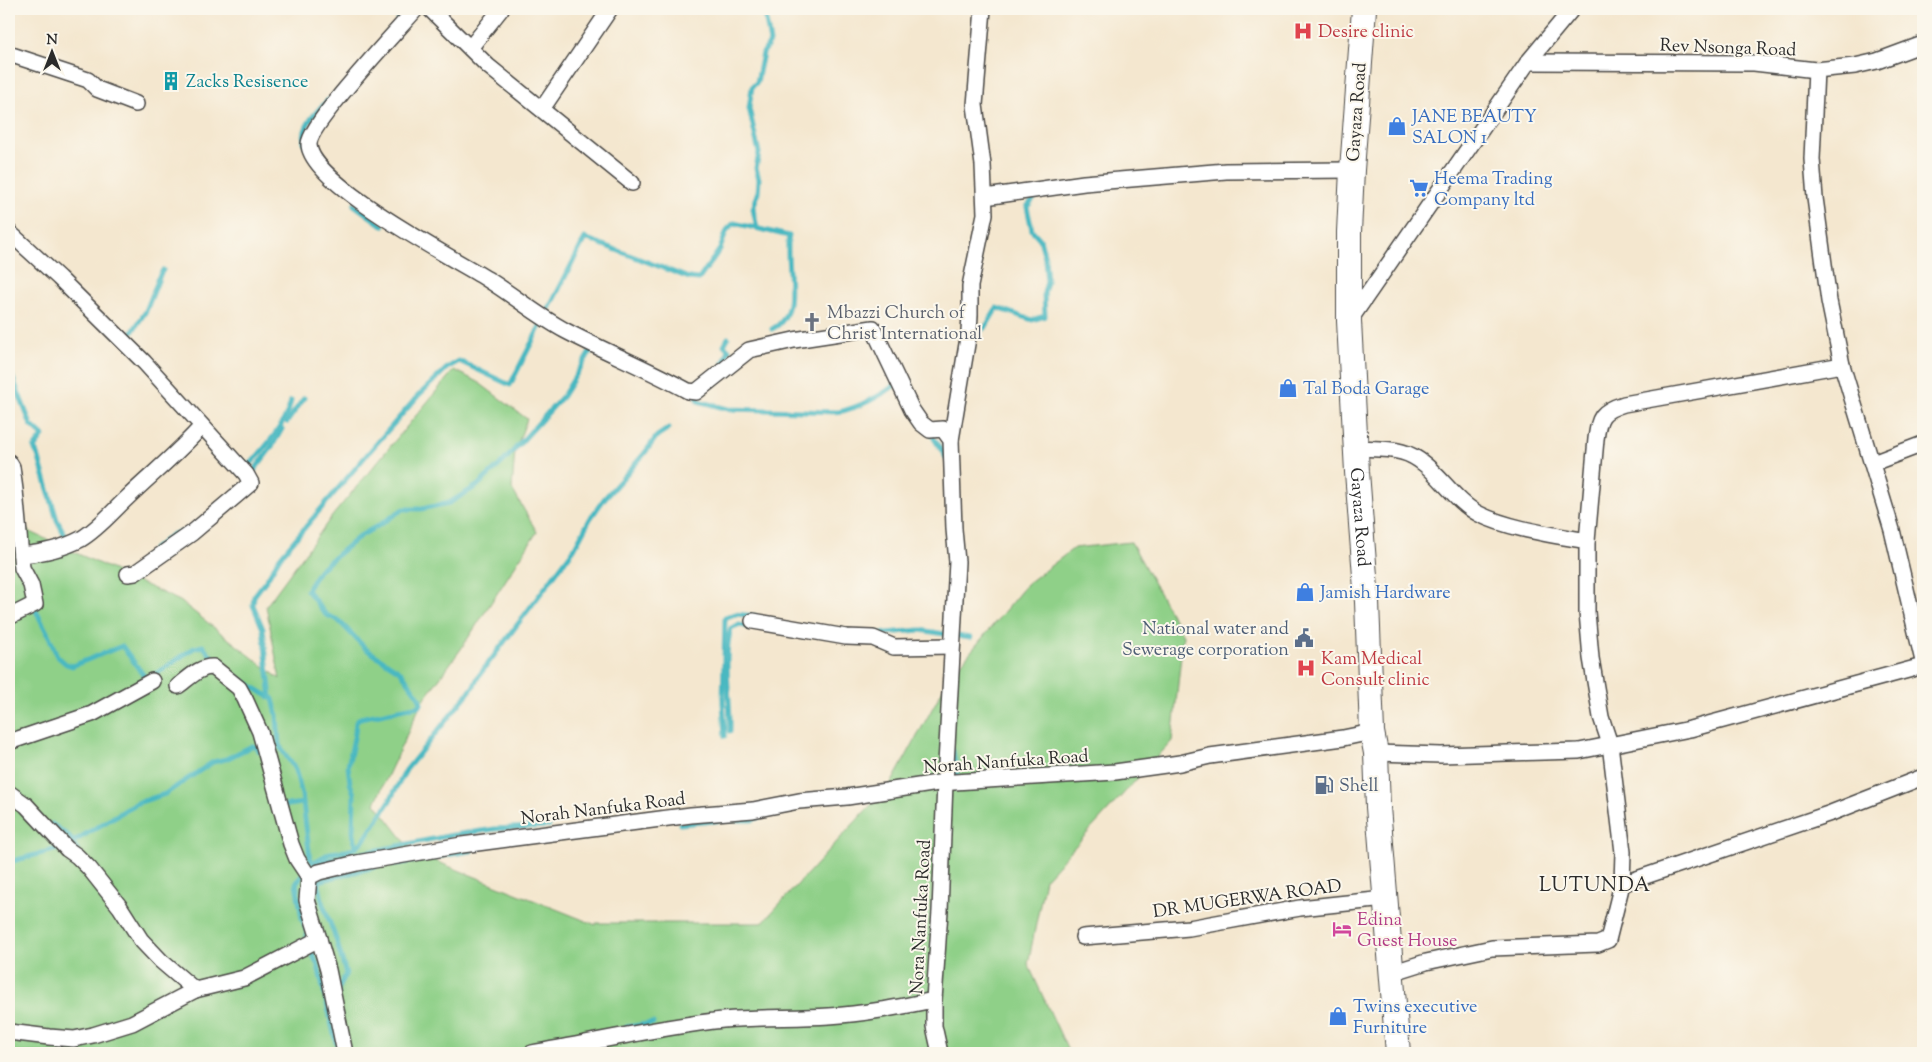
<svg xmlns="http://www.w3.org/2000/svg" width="1932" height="1062" viewBox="0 0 1932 1062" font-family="'Sorts Mill Goudy',serif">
<rect width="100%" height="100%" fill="#fbf7ec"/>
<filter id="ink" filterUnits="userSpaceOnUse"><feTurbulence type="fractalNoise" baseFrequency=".02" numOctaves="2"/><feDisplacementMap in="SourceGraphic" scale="10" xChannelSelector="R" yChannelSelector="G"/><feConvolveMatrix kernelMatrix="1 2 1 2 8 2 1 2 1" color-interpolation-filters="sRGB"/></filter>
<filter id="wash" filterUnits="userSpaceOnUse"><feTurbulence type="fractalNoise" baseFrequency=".0096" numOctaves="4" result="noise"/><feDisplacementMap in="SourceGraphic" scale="20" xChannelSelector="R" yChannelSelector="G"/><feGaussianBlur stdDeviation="1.12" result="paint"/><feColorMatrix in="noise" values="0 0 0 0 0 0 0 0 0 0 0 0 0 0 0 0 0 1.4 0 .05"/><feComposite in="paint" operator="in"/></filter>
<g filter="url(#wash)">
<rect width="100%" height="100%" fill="#f4e7cf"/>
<!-- green -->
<polygon fill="#8fd088" stroke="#5d7e5a" points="454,370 478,382 527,419 515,451 512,489 537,532 461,649 422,702 375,803 413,852 596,925 596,923 762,923 892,782 949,678 1027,584 1074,548 1131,542 1183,636 1172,741 1045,879 1028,964 1069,1053 9,1053 9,522 180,601 280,679 266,606 333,515"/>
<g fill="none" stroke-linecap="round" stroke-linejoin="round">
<!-- stream -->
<g stroke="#4ab8c1" stroke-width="5">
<polyline points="398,23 399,9"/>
<path d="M305,145c-6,-17 12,-35 23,-45"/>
<polyline points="354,205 383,226"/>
<polyline points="757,228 753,209 758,193 759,179 756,168 759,153 749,108 752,87 757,82 763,53 770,42 764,9"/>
<polyline points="157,280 163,270"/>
<polyline points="971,335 985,328 997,308 1032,320 1045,316 1044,293 1047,282 1045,258 1040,239 1032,230 1027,207 1037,194"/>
<polyline points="127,340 146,311 159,278"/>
<polyline points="724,362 729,350 724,345 728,338"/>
<polyline points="9,368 31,425 43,436 34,448 38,455 57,520 68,541 70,540"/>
<path d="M697,395l1,6 30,8 110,3c19,-4 42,-15 58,-28"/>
<polyline points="287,422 304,398"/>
<polyline points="930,432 947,459"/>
<path d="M246,467l1,1c16,-18 39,-43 44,-67"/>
<polyline points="250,476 271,448 282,429"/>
<polyline points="153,550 173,534 185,532"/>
<polyline points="35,606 35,609 49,636 57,656 66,664 72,666 122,646 147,680 194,648 203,646 219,665"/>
<polyline points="874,634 920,630 970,638"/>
<polyline points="236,677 273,699 277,715 279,745 295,769 302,795 310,858 313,863"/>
<path d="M271,698l-8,-69 -10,-24 1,-9 13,-17 13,-22 90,-106 48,-55 29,-28 12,-7 51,24 75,-147 104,40 10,1 21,-30 7,-19 7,-7 55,13c-6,27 14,78 -17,93"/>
<path d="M730,731c1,-34 -8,-70 1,-103l7,-3 16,2"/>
<polyline points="725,736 723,702 725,618 735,614 755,616"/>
<polyline points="953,751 957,776"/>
<polyline points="281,806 303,803"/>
<polyline points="52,824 69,836 77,850"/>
<polyline points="680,824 726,820 752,820 770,813"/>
<polyline points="71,843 137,803 165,794 213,762 226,759 252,746 257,747 259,751"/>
<polyline points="355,848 353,831 354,794 350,783 348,766 355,733 356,722 360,718 419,706 421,704 419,697 401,672 366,649 338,620 326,615 307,590 319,570 360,536 381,524 403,509 421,509 449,503 477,486 504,461 563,396 592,349"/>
<polyline points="316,861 330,853 346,851 355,848 364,840 389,802 406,770 474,686 478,677 574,549 590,519 604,499 644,454 657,436 669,428"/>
<polyline points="9,862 61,848"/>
<polyline points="313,863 453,835 495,829 549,826"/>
<polyline points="395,864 471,851"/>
<polyline points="303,874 296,883 302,919 307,931 307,939 304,941"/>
<polyline points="309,946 318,966 336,1043"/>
<polyline points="338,993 338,989 346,974 336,939 323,904 318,881 375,867"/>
<polyline points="627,1027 653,1023"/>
<polyline points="512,1053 532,1050"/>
</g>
</g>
</g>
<g filter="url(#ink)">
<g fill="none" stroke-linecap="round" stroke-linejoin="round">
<!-- street casing -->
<g stroke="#494744" stroke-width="18">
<g id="street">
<path d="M416,9c-18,21 -107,115 -107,135 0,39 144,114 178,135 26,16 51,37 79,52 40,21 82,38 122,60l8,1 53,-42 45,-10 79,-12 39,82 9,13 9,7 13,-1 8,11 3,89 3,33 -12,221 -5,128 -6,89v26l6,27"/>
<polyline points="430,9 488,66 632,183"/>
<polyline points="470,48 501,9"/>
<polyline points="9,54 88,80 97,89 136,104"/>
<polyline points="1528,62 1754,63 1816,70 1855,66 1877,61 1923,44"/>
<polyline points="1816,70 1812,159 1815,198 1829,301 1842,365 1892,530 1923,661"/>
<polyline points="542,109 610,9"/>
<polyline points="985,197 1084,183 1226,171 1352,170"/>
<polyline points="9,232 59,278 144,362 246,474 251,483 192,533 135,573 128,574"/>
<polyline points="1350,320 1528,62 1572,9"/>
<polyline points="951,440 969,332 970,315 970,286 985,214 983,165 975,105 983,9"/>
<path d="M1356,448c15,1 31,0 46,4 31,8 48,47 77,62 30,15 76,21 108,27"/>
<polyline points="9,462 12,467 15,490 22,568 31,585 35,604 9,617"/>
<polyline points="1873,463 1923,444"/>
<path d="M21,555c21,-2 41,-6 60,-16 17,-10 31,-27 46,-41 25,-24 52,-46 75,-72"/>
<polyline points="753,621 846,637 873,638 894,647 952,646"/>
<path d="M178,686c10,-7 22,-20 35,-19l26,21 6,11 15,33 31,112 6,15 12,18"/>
<polyline points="9,742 92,714 152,681"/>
<polyline points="1376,753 1441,755 1579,751 1690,729 1923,666"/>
<polyline points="9,793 26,805 67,849 77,856 89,868 120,907 141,940 161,961 195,990 244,978 319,939 307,900 309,877 319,872 357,863 462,845 691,815 753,810 799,801 847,797 938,783 1115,772 1180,763 1210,756 1343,738 1372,732"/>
<polyline points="1622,884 1831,813 1923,777"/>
<polyline points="1083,937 1189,928 1300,908 1385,899"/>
<polyline points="319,939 328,970 345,1053"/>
<path d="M1391,973l35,-11 66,-14 106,-4 10,-4 14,-56 1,-32 -13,-108 -9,-27 -10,-59 -4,-46v-71l9,-102c3,-22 5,-28 28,-35l218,-39"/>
<polyline points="9,1032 49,1037 74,1039 93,1035 132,1023 195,990"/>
<path d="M532,1053c64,-11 126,-26 191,-33 35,-3 71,-2 106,-4 36,-2 70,-9 105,-16"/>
</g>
</g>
<!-- primary casing -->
<g stroke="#494744" stroke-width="26">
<g id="primary">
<path id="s1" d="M1364,9l-12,161 -3,62v89l8,151 10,130 5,130 4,21 2,54 20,246"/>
</g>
</g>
<!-- street -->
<use href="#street" stroke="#fff" stroke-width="15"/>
<!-- primary -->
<use href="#primary" stroke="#fff" stroke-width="24"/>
</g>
</g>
<!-- icons -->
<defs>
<g id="hospital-bare" transform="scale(1.5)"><path d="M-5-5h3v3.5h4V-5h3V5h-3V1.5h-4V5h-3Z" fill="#e0444e" stroke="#fbf7ec" stroke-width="2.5" paint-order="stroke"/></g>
<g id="building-bare" transform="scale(1.5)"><path d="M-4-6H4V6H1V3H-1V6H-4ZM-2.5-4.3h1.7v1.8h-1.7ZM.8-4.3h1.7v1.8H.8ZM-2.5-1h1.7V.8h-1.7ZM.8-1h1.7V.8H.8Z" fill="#0f9aa8" stroke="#fbf7ec" stroke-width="2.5" paint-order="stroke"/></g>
<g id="shop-bare" transform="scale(1.5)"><path d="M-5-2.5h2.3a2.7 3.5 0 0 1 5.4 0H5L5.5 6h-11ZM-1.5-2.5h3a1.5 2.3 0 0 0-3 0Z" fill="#3f7fe0" stroke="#fbf7ec" stroke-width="2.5" paint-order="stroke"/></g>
<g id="supermarket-bare" transform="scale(1.5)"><path d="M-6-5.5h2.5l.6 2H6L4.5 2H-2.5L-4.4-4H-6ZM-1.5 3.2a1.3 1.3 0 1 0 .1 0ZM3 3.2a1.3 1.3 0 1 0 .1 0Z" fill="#3f7fe0" stroke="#fbf7ec" stroke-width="2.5" paint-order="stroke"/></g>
<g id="church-bare" transform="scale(1.5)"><path d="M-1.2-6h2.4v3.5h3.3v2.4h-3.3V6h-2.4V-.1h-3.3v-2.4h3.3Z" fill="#6b7280" stroke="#fbf7ec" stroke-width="2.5" paint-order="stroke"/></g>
<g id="civic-bare" transform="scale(1.5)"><path d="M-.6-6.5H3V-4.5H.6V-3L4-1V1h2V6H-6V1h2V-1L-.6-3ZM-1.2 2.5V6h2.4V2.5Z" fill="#5c6f8a" stroke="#fbf7ec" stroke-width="2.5" paint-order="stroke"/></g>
<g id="fuel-bare" transform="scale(1.5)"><path d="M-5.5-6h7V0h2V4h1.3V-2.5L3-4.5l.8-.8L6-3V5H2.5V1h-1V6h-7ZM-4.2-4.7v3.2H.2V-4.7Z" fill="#5c6f8a" stroke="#fbf7ec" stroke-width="2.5" paint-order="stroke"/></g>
<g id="hotel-bare" transform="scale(1.5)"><path d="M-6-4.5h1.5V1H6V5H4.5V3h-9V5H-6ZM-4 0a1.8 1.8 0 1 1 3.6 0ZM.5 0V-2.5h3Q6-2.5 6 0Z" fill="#d1479c" stroke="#fbf7ec" stroke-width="2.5" paint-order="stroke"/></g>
</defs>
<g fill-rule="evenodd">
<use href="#hospital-bare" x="1303" y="31"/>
<use href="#building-bare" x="171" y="81"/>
<use href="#shop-bare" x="1397" y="126"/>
<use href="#supermarket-bare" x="1419" y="188"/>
<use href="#church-bare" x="812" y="322"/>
<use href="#shop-bare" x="1288" y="388"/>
<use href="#shop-bare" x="1305" y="592"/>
<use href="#civic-bare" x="1304" y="638"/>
<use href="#hospital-bare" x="1306" y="668"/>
<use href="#fuel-bare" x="1324" y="785"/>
<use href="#hotel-bare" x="1342" y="929"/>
<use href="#shop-bare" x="1338" y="1016"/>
</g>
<g text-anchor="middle" stroke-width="4" stroke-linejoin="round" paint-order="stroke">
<!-- health labels -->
<g font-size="18" fill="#be3a42" stroke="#fbf7ec" text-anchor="start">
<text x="1318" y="37">Desire clinic</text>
<text x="1321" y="664">Kam Medical<tspan x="1321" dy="21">Consult clinic</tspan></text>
</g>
<!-- street labels -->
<g font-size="18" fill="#2b2b2b" stroke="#fbf7ec">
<text transform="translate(1728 47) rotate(2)" y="6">Rev Nsonga Road</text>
<text transform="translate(1356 112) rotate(-86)" y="6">Gayaza Road</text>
<text dy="6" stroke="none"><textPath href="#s1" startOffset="509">Gayaza Road</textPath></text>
<text transform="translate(1006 761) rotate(-4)" y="6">Norah Nanfuka Road</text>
<text transform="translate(603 808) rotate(-7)" y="6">Norah Nanfuka Road</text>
<text transform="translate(1247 898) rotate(-8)" y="6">DR MUGERWA ROAD</text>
<text transform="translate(920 917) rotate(-87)" y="6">Nora Nanfuka Road</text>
</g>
<!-- culture labels -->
<g font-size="18" fill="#0d838f" stroke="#fbf7ec" text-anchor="start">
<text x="186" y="87">Zacks Resisence</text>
</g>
<!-- shop labels -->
<g font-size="18" fill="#366cbe" stroke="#fbf7ec" text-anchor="start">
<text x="1412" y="122">JANE BEAUTY<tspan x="1412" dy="21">SALON 1</tspan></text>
<text x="1434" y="184">Heema Trading<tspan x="1434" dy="21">Company ltd</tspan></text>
<text x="1303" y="394">Tal Boda Garage</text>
<text x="1320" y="598">Jamish Hardware</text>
<text x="1353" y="1012">Twins executive<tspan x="1353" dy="21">Furniture</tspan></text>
</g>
<!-- worship labels -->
<g font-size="18" fill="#5b616d" stroke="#fbf7ec" text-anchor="start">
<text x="827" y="318">Mbazzi Church of<tspan x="827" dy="21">Christ International</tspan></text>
</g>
<!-- service labels -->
<g font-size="18" fill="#4e5e75" stroke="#fbf7ec" text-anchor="end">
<text x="1289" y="634">National water and<tspan x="1289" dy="21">Sewerage corporation</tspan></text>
<text x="1339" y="791" text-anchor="start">Shell</text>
</g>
<!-- hotel labels -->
<g font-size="18" fill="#b23c85" stroke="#fbf7ec" text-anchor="start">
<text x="1357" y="925">Edina<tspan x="1357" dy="21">Guest House</tspan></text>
</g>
<!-- quarter labels -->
<g font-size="20" letter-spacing="1" fill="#2b2b2b" stroke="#fbf7ec">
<text x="1595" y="891">LUTUNDA</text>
</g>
</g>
<!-- margin -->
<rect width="1932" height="1062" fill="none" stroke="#fbf7ec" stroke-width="30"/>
<!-- north arrow -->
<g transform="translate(52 52)" stroke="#fbf7ec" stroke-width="4" paint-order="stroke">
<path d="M0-4L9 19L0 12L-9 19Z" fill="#2b2b2b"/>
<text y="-8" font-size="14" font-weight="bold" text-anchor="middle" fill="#2b2b2b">N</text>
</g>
</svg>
